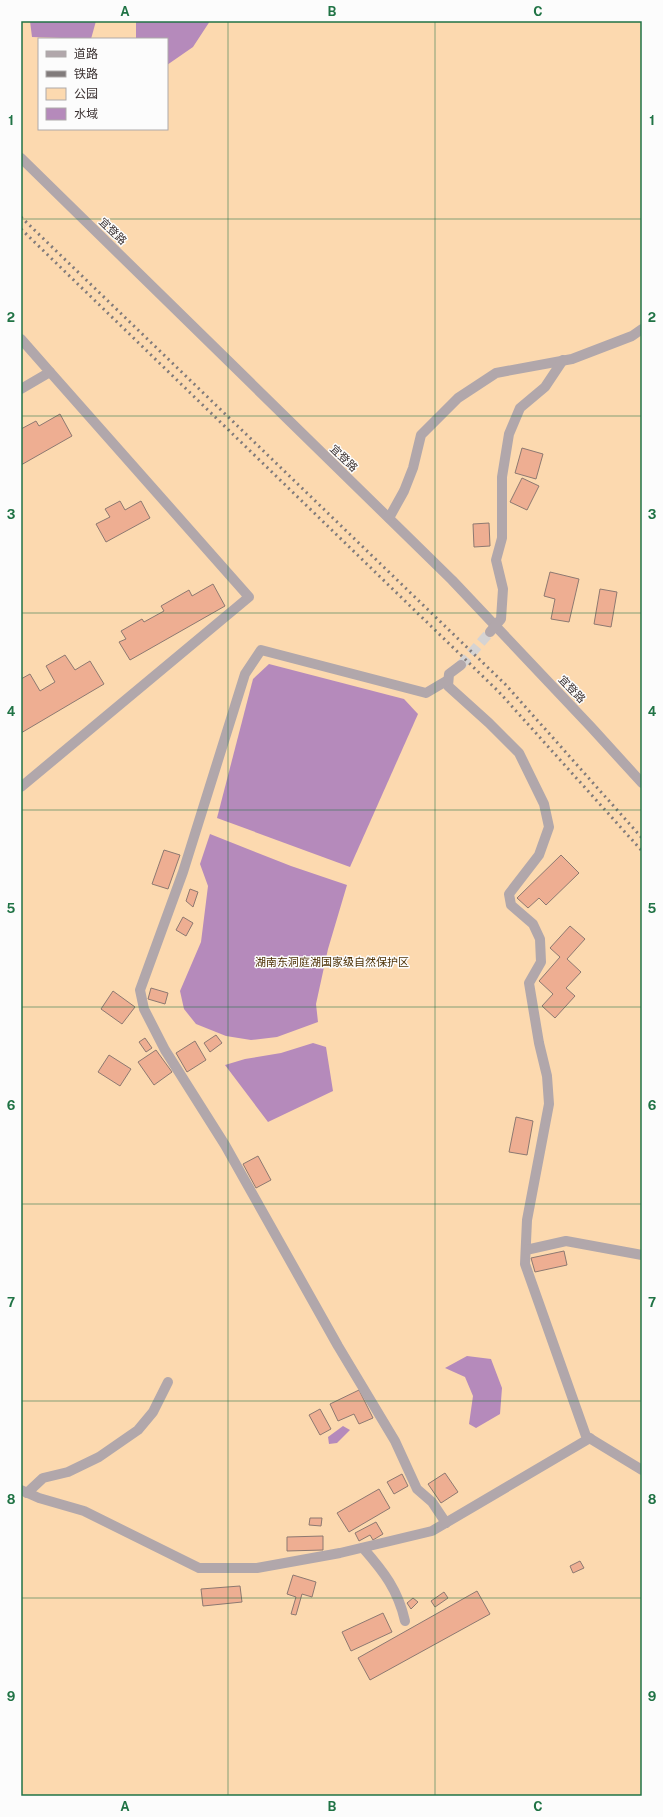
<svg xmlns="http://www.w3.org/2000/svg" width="663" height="1817" viewBox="0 0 663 1817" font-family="'Public Sans','Noto Sans SC',sans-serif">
<rect width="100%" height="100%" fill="#fcfcfc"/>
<!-- green -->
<path fill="#fcd9af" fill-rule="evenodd" d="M21,21h621v1775h-621zM39,39h128v90h-128z"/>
<!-- water -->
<g fill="#b58abb">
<polygon points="30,21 96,21 91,39 32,37"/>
<polygon points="136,21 210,21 193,47 167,65 167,39 136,39"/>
<polygon points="269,664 404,699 418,714 350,867 217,818 253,679"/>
<polygon points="210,834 291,866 347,885 328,949 316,1004 318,1022 277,1037 251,1040 226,1036 196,1024 184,1009 180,991 201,942 208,886 200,864"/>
<polygon points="313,1043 326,1047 333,1091 268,1122 225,1065 245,1059 281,1053"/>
<polygon points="467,1356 491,1359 502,1388 500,1414 476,1428 469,1424 473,1396 465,1377 445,1368"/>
<polygon points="343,1426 350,1430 337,1443 329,1444 328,1437"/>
</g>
<!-- building -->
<g fill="#eeae92" stroke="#8d7971">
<polygon points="60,414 72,436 21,465 21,429 36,421 39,426"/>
<polygon points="522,448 543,454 536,479 515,473"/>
<polygon points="522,478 539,486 527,510 510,502"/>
<polygon points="120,501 125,510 141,501 150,518 106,542 96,524 110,517 105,509"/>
<polygon points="489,523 490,546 474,547 473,524"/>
<polygon points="550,572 579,579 569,622 551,619 555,599 544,596"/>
<polygon points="213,584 225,606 130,660 119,642 126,639 121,631 142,619 144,622 164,611 161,606 189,590 192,596"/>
<polygon points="600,589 617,592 611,627 594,624"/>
<polygon points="65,655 75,670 90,661 104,684 21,733 21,679 30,674 40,691 55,682 46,666"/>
<polygon points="164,850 180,855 168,889 152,884"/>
<polygon points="561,855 579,873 546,905 539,898 528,908 517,898"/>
<polygon points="190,889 198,892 193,907 186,901"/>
<polygon points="183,917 193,923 186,936 176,930"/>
<polygon points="570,926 585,939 567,959 581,972 566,988 575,996 555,1018 542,1006 553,994 539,981 560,957 550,948"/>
<polygon points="151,988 168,993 165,1004 148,999"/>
<polygon points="113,991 135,1007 122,1024 101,1009"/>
<polygon points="216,1035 222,1043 210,1052 204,1043"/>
<polygon points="145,1038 152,1048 146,1052 139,1042"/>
<polygon points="195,1041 206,1060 187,1072 176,1053"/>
<polygon points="156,1050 172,1072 154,1085 138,1062"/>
<polygon points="109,1055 131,1069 120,1086 98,1072"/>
<polygon points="516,1117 533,1121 527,1155 509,1152"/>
<polygon points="258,1156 271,1180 256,1188 243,1164"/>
<polygon points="564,1251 567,1265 535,1272 531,1258"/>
<polygon points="359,1390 373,1418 359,1424 354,1414 338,1421 330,1404"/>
<polygon points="320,1409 331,1429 320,1435 309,1415"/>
<polygon points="445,1473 458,1492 441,1503 428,1484"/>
<polygon points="402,1474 408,1486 394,1494 387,1482"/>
<polygon points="379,1489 390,1508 349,1532 337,1513"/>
<polygon points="310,1518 322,1518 321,1526 309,1525"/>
<polygon points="376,1522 383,1534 373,1540 370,1535 359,1541 355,1533"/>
<polygon points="323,1536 323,1550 287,1551 287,1537"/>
<polygon points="580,1561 584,1568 573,1573 570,1566"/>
<polygon points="293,1575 316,1582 312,1597 302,1594 296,1615 291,1614 296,1597 287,1594"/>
<polygon points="240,1586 242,1602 203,1606 201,1589"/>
<polygon points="477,1591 490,1614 370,1680 358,1658"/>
<polygon points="444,1592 448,1598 435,1607 431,1601"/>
<polygon points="413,1598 418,1602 411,1609 407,1603"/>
<polygon points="383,1613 392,1632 351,1651 342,1632"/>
</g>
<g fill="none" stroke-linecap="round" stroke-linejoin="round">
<!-- minor-tunnel -->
<polyline stroke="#d5d3d3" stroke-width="10" stroke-dasharray="10 5" stroke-linecap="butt" points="461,665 490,632"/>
<!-- minor -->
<g stroke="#b1a7ab" stroke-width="10">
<polyline points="21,158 452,580 591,727 642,783"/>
<polyline points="21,339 50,372 21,389"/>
<polyline points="389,518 404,491 413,468 421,435 458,398 496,373 572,359 632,336 642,329"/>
<polyline points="490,632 501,619 503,589 496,560 502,538 502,477 509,434 520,408 545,387 563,360"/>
<polyline points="461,665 449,674 448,686 489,723 519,753 544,804 549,827 539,855 509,894 511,905 533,924 540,939 541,962 529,983 539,1043 547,1076 549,1104 527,1220 525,1264 586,1436 642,1470"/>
<polyline points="21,787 249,597 50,372"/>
<polyline points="526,1250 566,1241 642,1255"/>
<polyline points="21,1490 39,1498 84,1511 199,1568 257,1568 340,1553 432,1531 590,1438"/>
<polyline points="27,1493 43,1478 68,1472 99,1457 138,1430 153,1412 168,1382"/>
<polyline points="446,1523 432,1502 417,1489 395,1441 338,1346 225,1145 165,1050 144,1009 140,990 183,872 245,674 261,650 426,693 448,680"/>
<path d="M363,1548c21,24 35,42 42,73"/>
</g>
<!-- rail -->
<g stroke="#817b7b" stroke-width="3" stroke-dasharray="2 4" stroke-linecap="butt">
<polyline points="21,217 506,685 642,838"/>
<polyline points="21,229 499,692 642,851"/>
</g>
</g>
<!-- grid -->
<path fill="none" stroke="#207345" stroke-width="1" stroke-opacity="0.55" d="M228,21v1775M435,21v1775M21,219h621M21,416h621M21,613h621M21,810h621M21,1007h621M21,1204h621M21,1401h621M21,1598h621"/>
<g text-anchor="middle" stroke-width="3" stroke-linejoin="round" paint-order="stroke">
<!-- street labels -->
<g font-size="11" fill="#3a3030" stroke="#fcfcfc">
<text transform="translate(113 231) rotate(44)" y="4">宜登路</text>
<text transform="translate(344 458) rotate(44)" y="4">宜登路</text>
<text transform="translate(572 689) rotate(46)" y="4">宜登路</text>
</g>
<!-- park labels -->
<g font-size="11" fill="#4e3206" stroke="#fcfcfc">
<text x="332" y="966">湖南东洞庭湖国家级自然保护区</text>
</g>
</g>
<!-- border -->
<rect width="663" height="1817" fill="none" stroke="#fcfcfc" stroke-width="44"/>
<!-- legend -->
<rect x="38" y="38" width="130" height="92" fill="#fcfcfc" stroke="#aeaaaa"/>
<rect x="46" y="51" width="20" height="6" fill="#b1a7ab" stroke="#aeaaaa"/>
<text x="74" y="58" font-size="12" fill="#3a3030">道路</text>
<rect x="46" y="71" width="20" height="6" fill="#817b7b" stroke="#aeaaaa"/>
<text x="74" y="78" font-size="12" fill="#3a3030">铁路</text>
<rect x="46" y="88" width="20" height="12" fill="#fcd9af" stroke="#aeaaaa"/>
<text x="74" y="98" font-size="12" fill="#3a3030">公园</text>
<rect x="46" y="108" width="20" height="12" fill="#b58abb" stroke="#aeaaaa"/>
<text x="74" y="118" font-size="12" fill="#3a3030">水域</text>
<rect x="22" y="22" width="619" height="1773" fill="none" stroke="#207345" stroke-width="1.5"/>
<g font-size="13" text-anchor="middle" font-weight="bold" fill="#207345">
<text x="125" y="16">A</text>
<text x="332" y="16">B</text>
<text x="538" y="16">C</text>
<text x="11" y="125">1</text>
<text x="652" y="125">1</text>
<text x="11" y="322">2</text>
<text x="652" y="322">2</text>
<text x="11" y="519">3</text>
<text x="652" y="519">3</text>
<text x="11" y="716">4</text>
<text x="652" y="716">4</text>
<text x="11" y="913">5</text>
<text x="652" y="913">5</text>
<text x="11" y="1110">6</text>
<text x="652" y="1110">6</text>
<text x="11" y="1307">7</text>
<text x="652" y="1307">7</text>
<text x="11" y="1504">8</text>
<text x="652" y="1504">8</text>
<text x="11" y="1701">9</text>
<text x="652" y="1701">9</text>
<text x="125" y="1811">A</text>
<text x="332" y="1811">B</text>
<text x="538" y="1811">C</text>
</g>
</svg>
